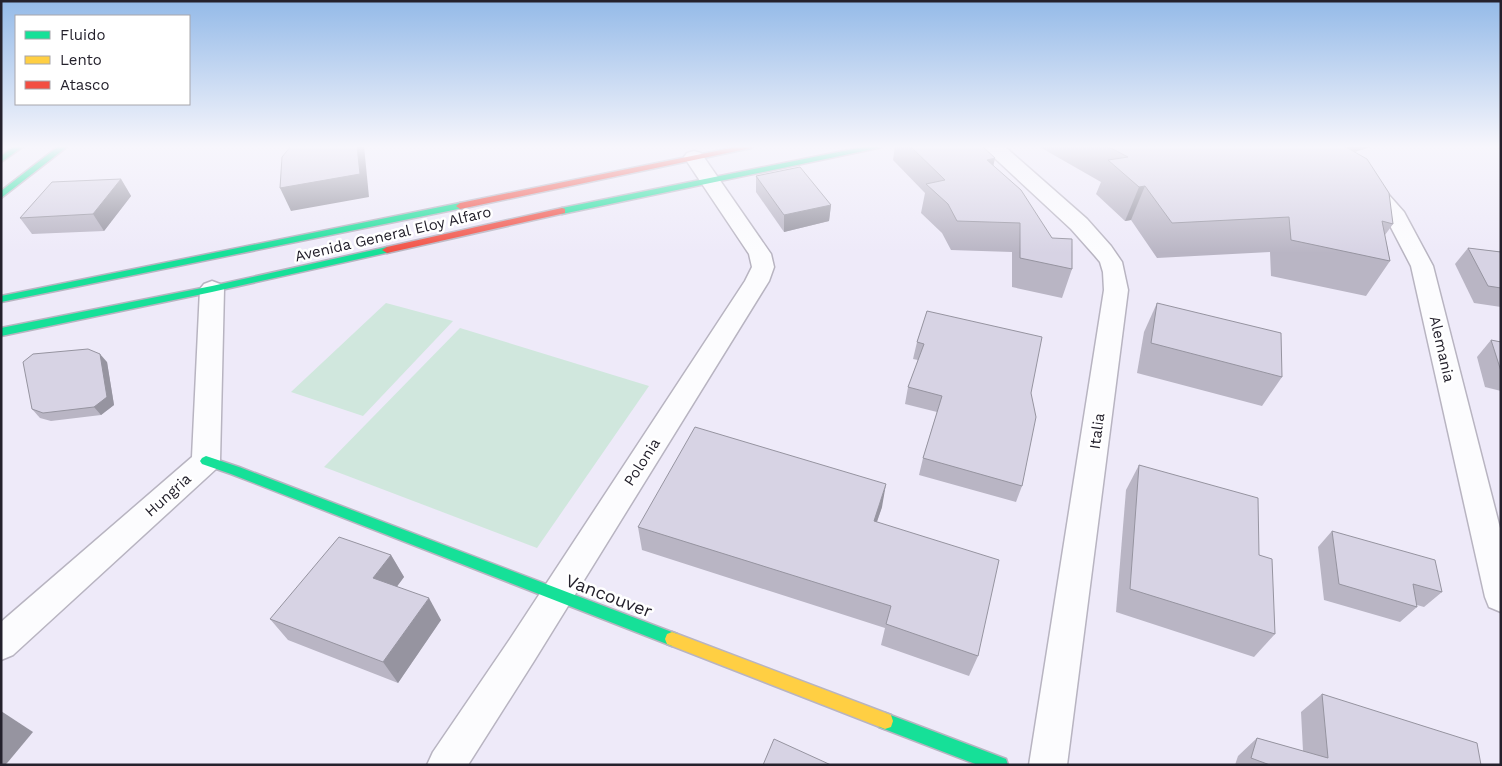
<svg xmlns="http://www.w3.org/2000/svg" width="1502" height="766" viewBox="0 0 1502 766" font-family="'Work Sans',sans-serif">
<rect width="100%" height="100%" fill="#eeeaf9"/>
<!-- green -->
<g fill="#d0e7dd">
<polygon points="386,303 453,321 363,416 291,392"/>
<polygon points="460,328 649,386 537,548 324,467"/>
</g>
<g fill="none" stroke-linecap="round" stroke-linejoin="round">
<!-- street casing -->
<g stroke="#b8b4c1" stroke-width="3">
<g id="street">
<polygon points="984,146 1004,146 1087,219 1111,246 1122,262 1128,290 1067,765 1029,765 1104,290 1103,272 1100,262 1095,256 1071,229 986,150"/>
<polygon points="1299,146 1321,146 1350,163 1381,186 1404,212 1433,266 1501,532 1501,612 1489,607 1485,597 1411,266 1384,214 1367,194 1336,171 1301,150"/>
<polygon points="694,151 701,153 771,254 774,267 769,281 534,661 468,765 427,765 433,752 510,639 745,281 752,267 749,254 684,157 687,153"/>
<polygon points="212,281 220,284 224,289 220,461 216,469 13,655 1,660 1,622 192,457 200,289 204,284"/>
</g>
</g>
<!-- fast casing -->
<g stroke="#b8b4c1" stroke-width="3">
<g id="fast">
<polygon points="15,146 24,146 1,162 1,156"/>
<polygon points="59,146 68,146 1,198 1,191"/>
<polygon points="868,146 882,146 878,148 562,214 557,211 562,208"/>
<polygon points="460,203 463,204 463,208 1,302 1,296"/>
<polygon points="387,247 392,250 390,252 212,292 1,336 1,328 212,286"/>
<polygon points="206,456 239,467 677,634 679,639 677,644 672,646 231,474 202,464 200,461 202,458"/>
<polygon points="885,713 1006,759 1008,765 978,765 879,727 877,721 879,715"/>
</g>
</g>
<!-- slow casing -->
<g stroke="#b8b4c1" stroke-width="3">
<polygon id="slow" points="672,632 891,715 893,721 891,727 885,729 667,644 665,639 667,634"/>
</g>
<!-- jam casing -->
<g stroke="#b8b4c1" stroke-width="3">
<g id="jam">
<polygon points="741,146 755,146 751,148 460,209 456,206 460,203"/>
<polygon points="562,208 565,209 565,213 387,253 382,250 387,247"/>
</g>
</g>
<!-- street -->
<use href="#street" fill="#fcfcfe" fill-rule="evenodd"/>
<!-- fast -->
<use href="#fast" fill="#16e098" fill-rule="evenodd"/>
<!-- slow -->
<use href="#slow" fill="#ffcf43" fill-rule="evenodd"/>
<!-- jam -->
<use href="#jam" fill="#f24e42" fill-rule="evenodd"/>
</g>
<!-- wall -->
<g fill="#b9b5c4">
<polygon points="895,146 982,146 994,166 1072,269 1062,298 1012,287 1012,252 951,250 942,233 921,213 925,193 893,160"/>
<polygon points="1038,146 1374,146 1354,152 1393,224 1385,235 1390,261 1366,296 1271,276 1270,252 1157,258 1131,220 1125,221 1096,194 1101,182"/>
<polygon points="756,176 831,205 829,221 784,232 756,192"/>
<polygon points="121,179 131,196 104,231 32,234 20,218"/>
<polygon points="1468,248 1501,252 1501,307 1474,303 1455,264"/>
<polygon points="1157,303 1282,377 1262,406 1137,373 1144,332"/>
<polygon points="927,311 1031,393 1022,486 1016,502 919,475 923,458 937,412 905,404 908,387 918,360 913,359 917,342"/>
<polygon points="1491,340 1501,342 1501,391 1485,387 1477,357"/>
<polygon points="107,362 114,405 101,415 51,421 40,418 32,409"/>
<polygon points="1139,465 1259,555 1275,634 1254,657 1116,612 1126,490"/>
<polygon points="882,507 877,522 978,656 969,676 881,645 885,628 642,550 638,527"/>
<polygon points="1332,531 1442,592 1424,607 1417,605 1417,607 1400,622 1324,600 1318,547"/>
<polygon points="391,555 404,577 397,586 441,620 398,683 288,640 270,619"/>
<polygon points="1322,694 1481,765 1235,765 1238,756 1257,738 1303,751 1301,712"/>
</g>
<!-- shaded-wall -->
<g fill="#9694a0">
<polygon points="357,146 364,146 369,197 291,211 280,188"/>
<polygon points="1347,146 1374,146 1341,156"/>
<polygon points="995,158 989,186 987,160"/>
<polygon points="121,179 131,196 104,231 93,214"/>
<polygon points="1145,186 1131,220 1125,221 1139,187"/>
<polygon points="831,205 829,221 784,232 784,215"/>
<polygon points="100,354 107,362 114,405 101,415 94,407"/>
<polygon points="886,484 882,507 869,544 874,521"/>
<polygon points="391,555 404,577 387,600 373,578"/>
<polygon points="429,598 441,620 398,683 383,662"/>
<polygon points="1,711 33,732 8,762 5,765 1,765"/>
</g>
<!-- building -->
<g fill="#d7d3e4" stroke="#9694a0">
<polygon points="291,146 357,146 360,174 280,188 282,157"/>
<polygon points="910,146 982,146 995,158 987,160 1021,190 1052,238 1072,239 1072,269 1020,258 1020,223 957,221 948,204 926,184 945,180"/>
<polygon points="1107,146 1344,146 1367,159 1389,193 1393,224 1382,221 1390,261 1291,240 1289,217 1172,223 1145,186 1139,187 1108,160 1128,157"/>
<polygon points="800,167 831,205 784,215 756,176"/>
<polygon points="121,179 93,214 20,218 52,182"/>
<polygon points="1468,248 1501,252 1501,288 1488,286"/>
<polygon points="1157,303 1281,333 1282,377 1151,343"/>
<polygon points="927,311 1042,337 1031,393 1036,417 1022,486 923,458 942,396 908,387 924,344 917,342"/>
<polygon points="1491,340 1501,342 1501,371"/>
<polygon points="88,349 100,354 107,397 94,407 43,413 32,409 23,362 33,354"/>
<polygon points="695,427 886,484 874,521 999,560 978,656 886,624 891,606 638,527"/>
<polygon points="1139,465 1258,498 1259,555 1272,559 1275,634 1130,589"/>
<polygon points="1332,531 1435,560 1442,592 1413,584 1417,607 1339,584"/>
<polygon points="339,537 391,555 373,578 429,598 383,662 270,619"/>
<polygon points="1322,694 1477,743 1481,765 1270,765 1251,758 1257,738 1328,758"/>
<polygon points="774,739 831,765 763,765"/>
</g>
<!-- sky -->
<linearGradient id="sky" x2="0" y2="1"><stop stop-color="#94bae8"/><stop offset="0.58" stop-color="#f7f6fc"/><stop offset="1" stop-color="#f7f6fc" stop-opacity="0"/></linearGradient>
<rect width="1502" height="253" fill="url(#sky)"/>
<g text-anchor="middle" stroke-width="5" stroke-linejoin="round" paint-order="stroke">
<!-- street labels -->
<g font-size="15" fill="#24212c" stroke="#fff">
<text transform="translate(393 234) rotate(-13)" y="5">Avenida General Eloy Alfaro</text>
<text transform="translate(1442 349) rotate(77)" y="5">Alemania</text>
<text transform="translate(1097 431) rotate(-82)" y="5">Italia</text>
<text transform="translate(642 462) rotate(-57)" y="5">Polonia</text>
<text transform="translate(168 495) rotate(-42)" y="5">Hungria</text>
</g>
<!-- near-street labels -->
<g font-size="18" fill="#24212c" stroke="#fff">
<text transform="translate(609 596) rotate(21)" y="6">Vancouver</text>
</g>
</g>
<!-- border -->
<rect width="1502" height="766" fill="none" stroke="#24212c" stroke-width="5"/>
<!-- legend -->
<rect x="15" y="15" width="175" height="90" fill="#ffffff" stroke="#a7a6ab"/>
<rect x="25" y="31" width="25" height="8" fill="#16e098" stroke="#a7a6ab"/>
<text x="60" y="40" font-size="15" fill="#24212c">Fluido</text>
<rect x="25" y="56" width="25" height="8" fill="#ffcf43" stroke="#a7a6ab"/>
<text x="60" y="65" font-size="15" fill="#24212c">Lento</text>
<rect x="25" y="81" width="25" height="8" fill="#f24e42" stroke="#a7a6ab"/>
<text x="60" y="90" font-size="15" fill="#24212c">Atasco</text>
</svg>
